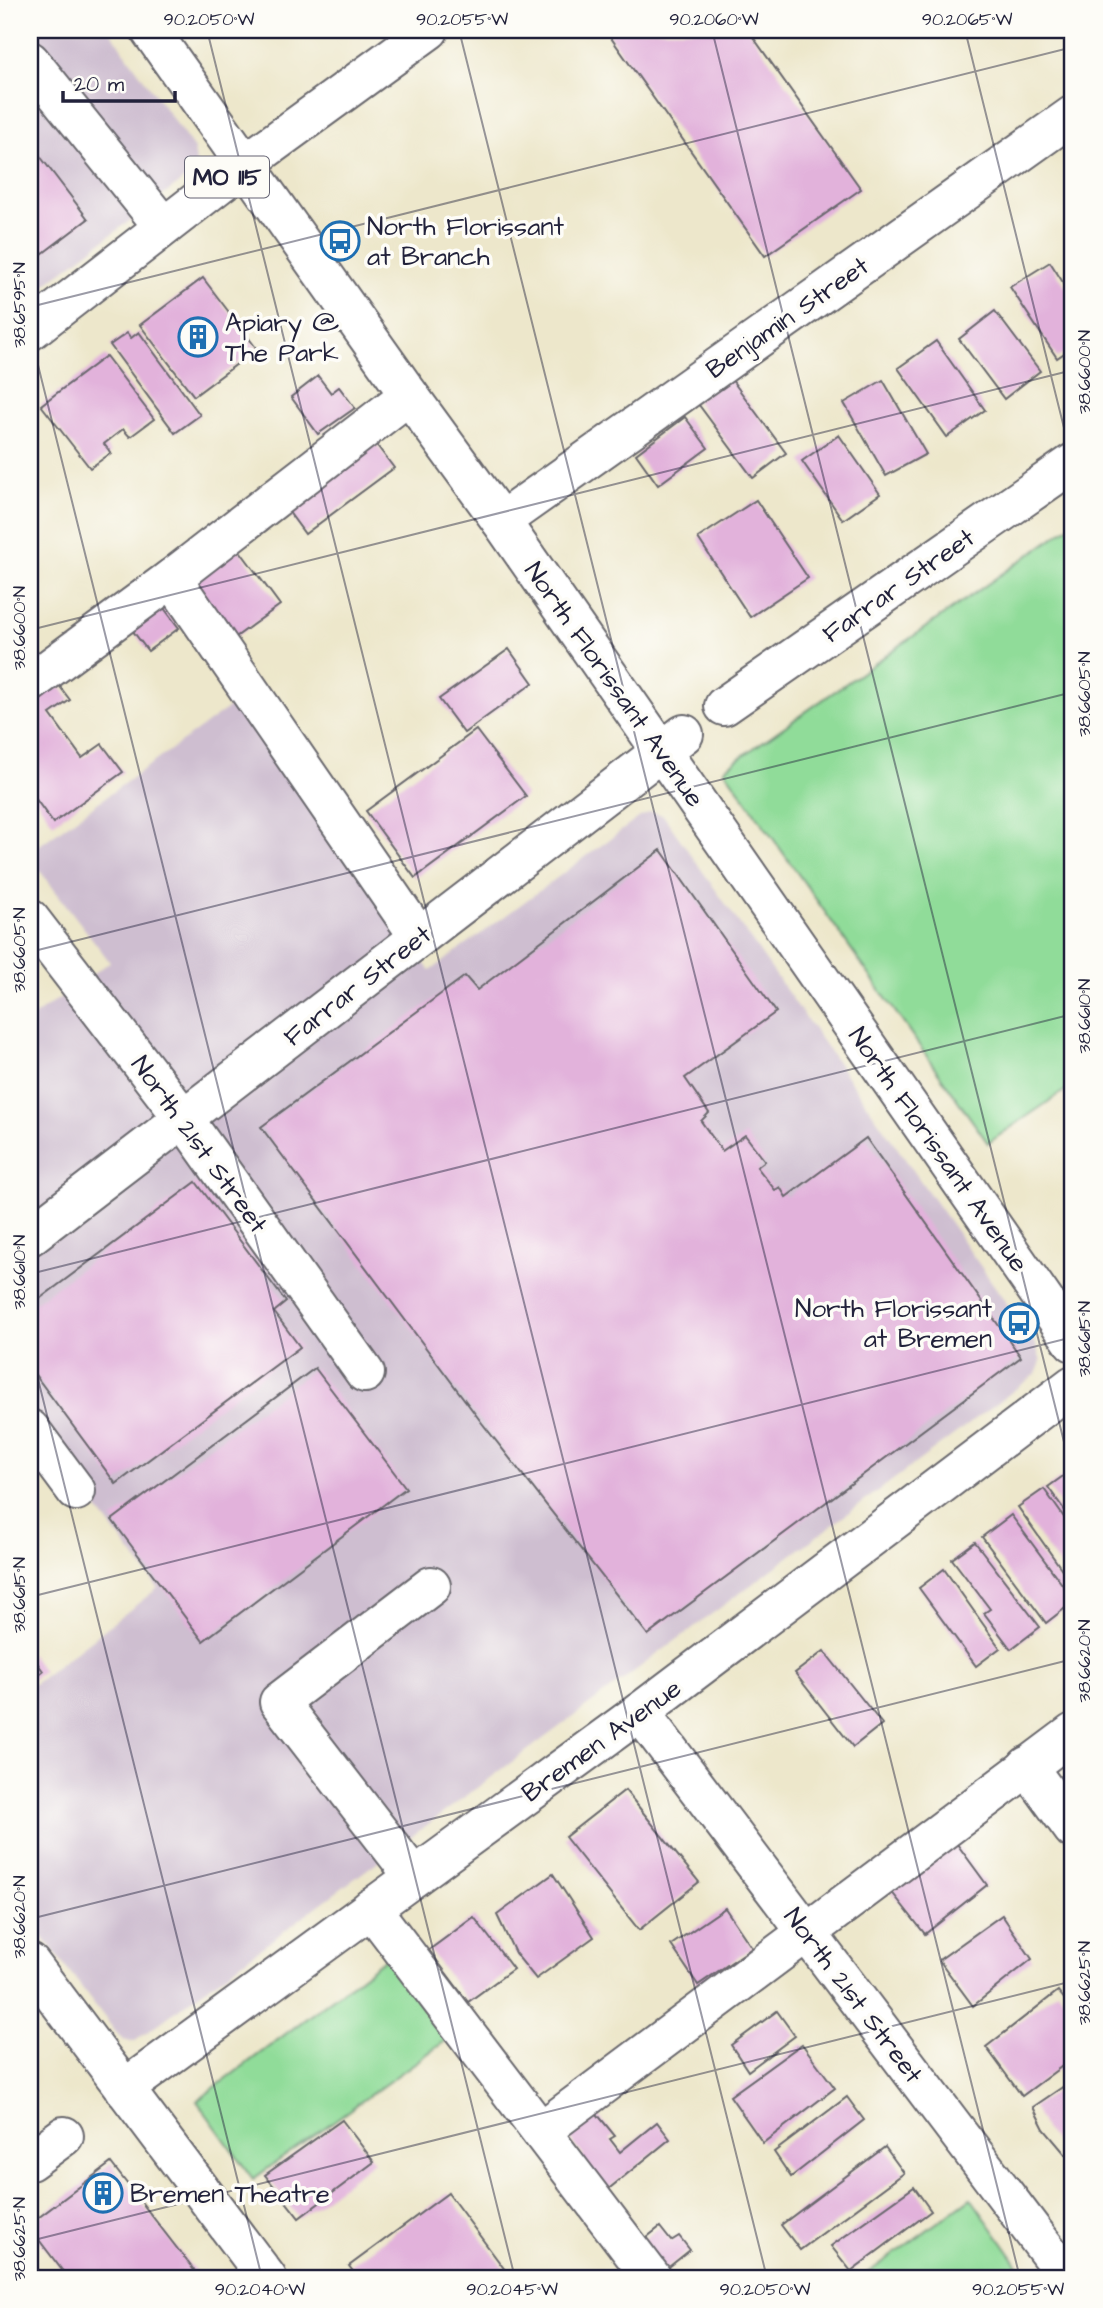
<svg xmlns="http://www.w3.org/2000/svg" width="1103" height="2308" viewBox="0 0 1103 2308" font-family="'Architects Daughter',sans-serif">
<rect width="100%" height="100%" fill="#fdfcf7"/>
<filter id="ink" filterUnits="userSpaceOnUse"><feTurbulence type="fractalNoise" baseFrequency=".0143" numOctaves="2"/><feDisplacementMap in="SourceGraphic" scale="14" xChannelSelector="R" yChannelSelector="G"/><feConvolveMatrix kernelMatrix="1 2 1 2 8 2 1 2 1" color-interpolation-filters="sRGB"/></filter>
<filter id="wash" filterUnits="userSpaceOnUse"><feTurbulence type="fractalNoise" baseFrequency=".00686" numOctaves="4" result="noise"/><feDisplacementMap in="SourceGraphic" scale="28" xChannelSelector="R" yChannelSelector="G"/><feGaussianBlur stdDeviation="1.57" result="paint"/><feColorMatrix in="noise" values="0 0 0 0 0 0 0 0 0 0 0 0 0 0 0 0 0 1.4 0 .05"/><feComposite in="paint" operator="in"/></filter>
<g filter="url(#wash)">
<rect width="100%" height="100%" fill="#ede7cb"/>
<!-- industrial -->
<g fill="#cebed0">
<polygon points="30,30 109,30 194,149 196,162 194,172 30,296"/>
<polygon points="235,703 430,971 640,817 651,812 663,815 1036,1345 1041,1362 1036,1374 134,2042 123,2040 115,2031 30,1920 30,1687 158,1588 30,1421 30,1019 110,962 30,858 30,852"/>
</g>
<!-- green -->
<g fill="#90dc99" stroke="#597f6a" stroke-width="2">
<polygon points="1073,524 1073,1085 988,1143 724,769"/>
<polygon points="386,1958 448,2039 253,2179 197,2101"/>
<polygon points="971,2198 1027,2278 861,2278"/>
</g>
<g id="blocks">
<!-- building -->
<g fill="#e2b2db">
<polygon points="617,30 748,30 861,189 765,256 609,35"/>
<polygon points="30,143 88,219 30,263"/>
<polygon points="1050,262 1073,298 1073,347 1057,358 1010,287"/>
<polygon points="203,278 257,349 194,396 140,325"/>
<polygon points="995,311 1040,371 1004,399 959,339"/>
<polygon points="139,332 200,415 175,433 110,345 127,333 131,338"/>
<polygon points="936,341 985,410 947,437 898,368"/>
<polygon points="106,356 154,419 130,437 123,429 104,444 111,453 90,468 41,405"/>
<polygon points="318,376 331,393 339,387 355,408 318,434 291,397"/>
<polygon points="729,376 786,453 753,478 696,401"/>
<polygon points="883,380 926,454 886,476 844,403"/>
<polygon points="685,417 708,448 658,485 636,454"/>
<polygon points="839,435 880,494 843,520 802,461"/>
<polygon points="372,439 394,468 305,534 283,504"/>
<polygon points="756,500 808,578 750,617 698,538"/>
<polygon points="232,540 280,605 233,639 186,575"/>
<polygon points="154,595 179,628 148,651 123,618"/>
<polygon points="509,649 533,683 464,733 439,699"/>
<polygon points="52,676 70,700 50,714 82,758 102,744 123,772 53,823 30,791 30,692"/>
<polygon points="476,730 526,796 415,878 366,811"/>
<polygon points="661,850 776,1012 685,1078 709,1113 701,1121 722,1151 745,1135 765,1161 757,1167 775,1190 780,1187 786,1197 866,1138 1021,1357 648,1635 482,1423 261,1127 465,976 477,990"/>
<polygon points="196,1182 286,1302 274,1312 300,1347 116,1484 30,1368 30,1306"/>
<polygon points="315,1368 406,1488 203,1641 112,1520"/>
<polygon points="1073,1469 1073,1522 1048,1487"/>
<polygon points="1044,1489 1073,1530 1073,1579 1070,1581 1018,1507"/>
<polygon points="1011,1515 1073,1599 1073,1602 1046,1623 982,1537"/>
<polygon points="975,1542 1040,1627 1011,1649 984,1613 990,1609 952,1559"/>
<polygon points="944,1569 1000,1648 976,1666 919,1588"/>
<polygon points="824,1651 882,1724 853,1747 795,1673"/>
<polygon points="30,1653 43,1671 30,1681"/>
<polygon points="625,1790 699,1882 639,1930 565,1837"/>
<polygon points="957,1844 987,1885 925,1934 891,1891"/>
<polygon points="553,1874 594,1937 536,1979 515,1953 497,1915"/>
<polygon points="725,1908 752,1948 698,1985 671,1945"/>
<polygon points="1002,1915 1032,1959 973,2006 939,1960"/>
<polygon points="474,1917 513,1969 468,2002 429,1950"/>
<polygon points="1058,1991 1073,2010 1073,2058 1022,2096 986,2047"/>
<polygon points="777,2011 795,2036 748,2071 731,2045"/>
<polygon points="802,2044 835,2088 763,2143 730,2096"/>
<polygon points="1073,2080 1073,2149 1066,2155 1044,2129 1033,2107"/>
<polygon points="847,2097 864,2120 791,2177 774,2152"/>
<polygon points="593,2109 615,2136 610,2139 620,2152 657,2122 670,2139 606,2191 579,2159 584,2156 564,2131"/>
<polygon points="342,2120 374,2162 299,2218 265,2175"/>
<polygon points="885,2147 904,2173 800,2250 781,2225"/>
<polygon points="111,2163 200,2278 68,2278 30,2228 30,2224"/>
<polygon points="914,2187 931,2211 851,2271 831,2246"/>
<polygon points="448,2193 511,2278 358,2278 349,2266"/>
<polygon points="660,2227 671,2241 679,2236 690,2250 665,2270 642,2241"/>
<polygon points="32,2263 43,2278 30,2278 30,2265"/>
</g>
</g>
</g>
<g filter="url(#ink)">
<use href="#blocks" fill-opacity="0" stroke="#69676d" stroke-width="2"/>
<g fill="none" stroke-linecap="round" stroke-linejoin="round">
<!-- minor casing -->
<g stroke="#69676d" stroke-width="42">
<g id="minor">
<polyline points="30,61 163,226"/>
<polyline points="501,521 1073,115"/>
<polyline points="172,578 409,395"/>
<polyline points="30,683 172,578 419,937"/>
<polyline points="724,706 1073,463"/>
<polyline points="30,919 184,1119 365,1373"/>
<polyline points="30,1236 684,734"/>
<polyline points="30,1429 76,1491"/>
<polyline points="640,1712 1068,2278"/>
<polyline points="1027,1766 1073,1829"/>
<polyline points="414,1877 279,1702 431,1586"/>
<polyline points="371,1908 652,2278"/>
<polyline points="30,1963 267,2278"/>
<polyline points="124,2089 640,1712 1073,1385"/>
<polyline points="541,2131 1073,1733"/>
<polyline points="30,2161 64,2136"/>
</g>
</g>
<!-- major casing -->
<g stroke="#69676d" stroke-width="42">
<g id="major">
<polyline points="150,30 409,395 501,521 1073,1342"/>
<polyline points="30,331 245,164 429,30"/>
</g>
</g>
<!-- minor -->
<use href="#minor" stroke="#fff" stroke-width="38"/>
<!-- major -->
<use href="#major" stroke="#fff" stroke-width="38"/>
</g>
</g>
<!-- ticks -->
<path fill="none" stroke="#22223b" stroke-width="2" stroke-opacity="0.45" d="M207,30l560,2248M459,30l561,2248M712,30l361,1448M965,30l108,434M30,307l1043,-260M30,333l485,1945M30,630l1043,-260M30,952l1043,-260M30,1274l1043,-260M30,1347l232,931M30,1597l1043,-260M30,1919l1043,-260M30,2241l1043,-260"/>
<!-- icons -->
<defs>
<g id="bus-ring" transform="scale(2.0125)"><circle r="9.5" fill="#fdfcf7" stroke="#1f6fb2" stroke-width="1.5"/><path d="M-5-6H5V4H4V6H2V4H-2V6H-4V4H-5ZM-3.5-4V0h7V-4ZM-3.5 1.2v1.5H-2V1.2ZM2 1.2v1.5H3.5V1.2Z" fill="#1f6fb2"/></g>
<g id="building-ring" transform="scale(2.0125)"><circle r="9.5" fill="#fdfcf7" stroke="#1f6fb2" stroke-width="1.5"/><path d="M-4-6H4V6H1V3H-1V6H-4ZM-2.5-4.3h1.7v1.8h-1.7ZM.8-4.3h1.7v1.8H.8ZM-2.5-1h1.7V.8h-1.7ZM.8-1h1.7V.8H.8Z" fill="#1f6fb2"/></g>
</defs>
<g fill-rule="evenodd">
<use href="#bus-ring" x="340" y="241"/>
<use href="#building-ring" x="198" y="337"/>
<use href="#bus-ring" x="1019" y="1323"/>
<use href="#building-ring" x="103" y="2193"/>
</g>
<g text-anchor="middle" stroke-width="7" stroke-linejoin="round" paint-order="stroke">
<!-- shield labels -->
<rect fill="#fdfcf7" stroke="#646373" stroke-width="2" x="185" y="156.5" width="84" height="41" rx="5"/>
<g font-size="24" font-weight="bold" fill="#22223b">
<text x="227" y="185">MO 115</text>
</g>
<!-- poi labels -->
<g font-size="26" fill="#22223b" stroke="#fdfcf7" text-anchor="start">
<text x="367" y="235">North Florissant<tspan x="367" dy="30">at Branch</tspan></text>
<text x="225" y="331">Apiary @<tspan x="225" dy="30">The Park</tspan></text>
<text x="992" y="1317" text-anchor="end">North Florissant<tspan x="992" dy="30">at Bremen</tspan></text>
<text x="130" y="2202">Bremen Theatre</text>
</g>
<!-- street labels -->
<g font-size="26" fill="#22223b" stroke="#fdfcf7">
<text transform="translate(787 317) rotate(-35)" y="9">Benjamin Street</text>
<text transform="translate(898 585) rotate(-35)" y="9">Farrar Street</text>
<text transform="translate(615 684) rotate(55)" y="9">North Florissant Avenue</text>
<text transform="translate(357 985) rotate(-38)" y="9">Farrar Street</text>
<text transform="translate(200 1144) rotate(54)" y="9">North 21st Street</text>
<text transform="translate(939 1149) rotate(55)" y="9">North Florissant Avenue</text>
<text transform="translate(601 1740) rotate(-36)" y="9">Bremen Avenue</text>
<text transform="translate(854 1995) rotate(53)" y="9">North 21st Street</text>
</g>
</g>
<!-- margin -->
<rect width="1103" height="2308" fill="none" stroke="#fdfcf7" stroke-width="77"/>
<!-- scale -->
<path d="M63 91v10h112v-10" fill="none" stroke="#22223b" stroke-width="3.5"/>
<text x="74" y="91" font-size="21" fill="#22223b" stroke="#fdfcf7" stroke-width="5" paint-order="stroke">20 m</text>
<rect x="38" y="38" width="1026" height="2232" fill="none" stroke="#22223b" stroke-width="2.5"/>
<g font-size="18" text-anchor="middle" fill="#22223b">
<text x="209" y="25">90.2050°W</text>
<text x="462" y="25">90.2055°W</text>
<text x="714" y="25">90.2060°W</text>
<text x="967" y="25">90.2065°W</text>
<text transform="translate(19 305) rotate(-90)" y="6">38.6595°N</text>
<text transform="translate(1084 372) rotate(-90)" y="6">38.6600°N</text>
<text transform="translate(19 628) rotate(-90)" y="6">38.6600°N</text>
<text transform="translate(1084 694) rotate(-90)" y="6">38.6605°N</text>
<text transform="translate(19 950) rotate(-90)" y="6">38.6605°N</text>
<text transform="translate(1084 1016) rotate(-90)" y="6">38.6610°N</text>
<text transform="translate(19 1272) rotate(-90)" y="6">38.6610°N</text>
<text transform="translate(1084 1339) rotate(-90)" y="6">38.6615°N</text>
<text transform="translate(19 1595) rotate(-90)" y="6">38.6615°N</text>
<text transform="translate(1084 1661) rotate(-90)" y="6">38.6620°N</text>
<text transform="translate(19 1917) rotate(-90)" y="6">38.6620°N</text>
<text transform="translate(1084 1983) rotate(-90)" y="6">38.6625°N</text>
<text transform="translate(19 2239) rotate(-90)" y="6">38.6625°N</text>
<text x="260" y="2295">90.2040°W</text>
<text x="512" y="2295">90.2045°W</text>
<text x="765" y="2295">90.2050°W</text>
<text x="1018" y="2295">90.2055°W</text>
</g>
</svg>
